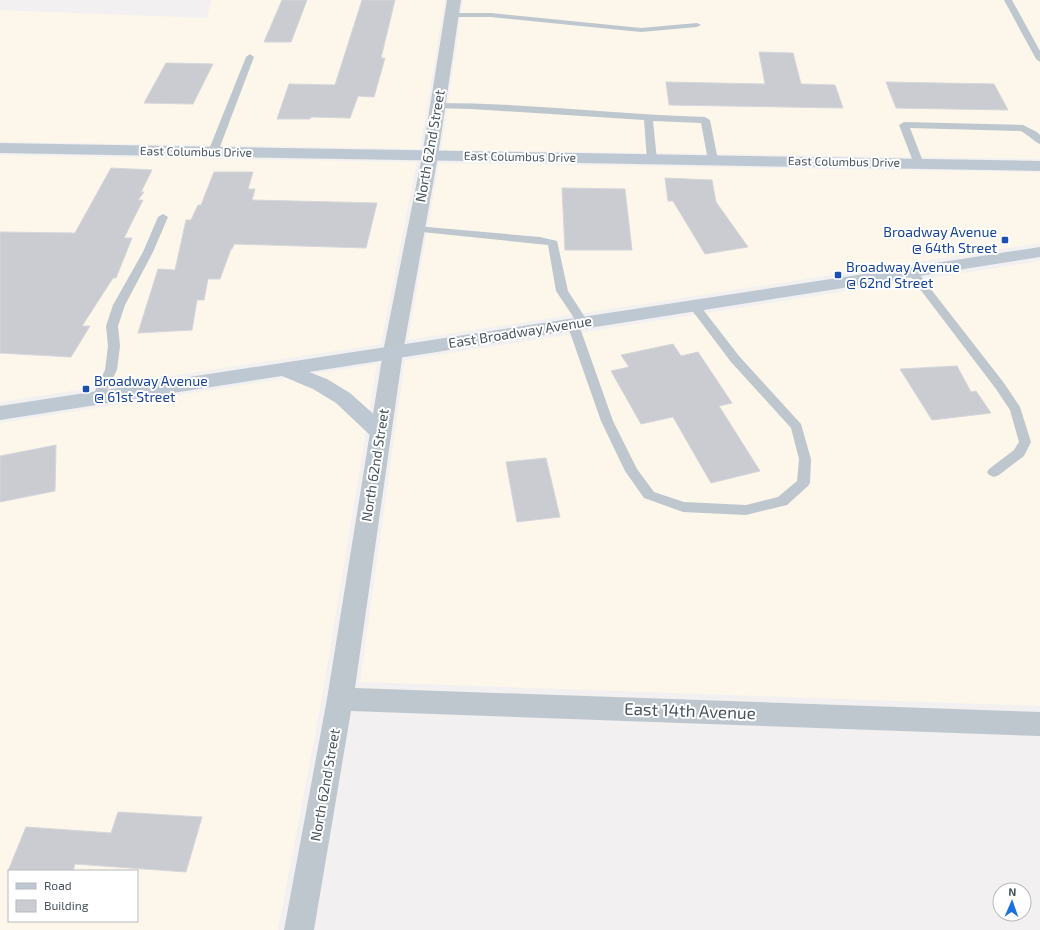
<svg xmlns="http://www.w3.org/2000/svg" width="1040" height="930" viewBox="0 0 1040 930" font-family="'Exo 2',sans-serif">
<rect width="100%" height="100%" fill="#f2f0f0"/>
<!-- commercial -->
<g fill="#fcf7ea" fill-rule="evenodd">
<polygon points="211,0 445,0 420,149 0,142 0,10 207,18"/>
<polygon points="463,0 1040,0 1040,159 441,150"/>
<polygon points="0,155 417,162 381,344 0,402"/>
<polygon points="439,163 1040,172 1040,243 408,340"/>
<polygon points="1040,261 1040,706 360,682 405,360"/>
<path d="M377,364l-55,334 -44,232h-278v-507zM9,871h128v50h-128z"/>
</g>
<!-- building -->
<g fill="#caccd2" stroke="#d4d6db">
<polygon points="282,0 307,0 291,42 264,42"/>
<polygon points="362,0 395,0 381,58 385,58 374,97 358,96 350,118 311,117 310,119 277,119 289,84 335,85"/>
<polygon points="759,52 793,53 801,84 835,85 843,108 669,105 666,82 765,84"/>
<polygon points="166,63 213,64 193,104 144,103"/>
<polygon points="886,82 994,84 1008,110 896,108"/>
<polygon points="111,168 152,170 141,192 144,192 138,200 143,200 124,238 132,238 116,278 113,278 82,326 90,326 71,357 0,353 0,232 75,233"/>
<polygon points="214,172 253,172 248,189 255,189 252,200 377,203 366,248 234,244 232,249 231,249 220,279 208,279 204,300 197,300 192,330 138,333 158,269 175,270 186,220 191,220 198,205 201,205"/>
<polygon points="665,178 712,180 716,202 748,247 705,254 673,201 668,201"/>
<polygon points="562,188 625,189 632,250 565,250"/>
<polygon points="673,344 681,356 698,352 732,403 719,406 760,471 711,483 673,417 641,424 611,371 629,367 621,355"/>
<polygon points="957,366 971,392 976,391 991,413 932,420 900,369"/>
<polygon points="56,445 55,491 0,502 0,456"/>
<polygon points="546,458 560,517 517,522 506,462"/>
<polygon points="118,812 202,817 186,872 75,864 73,871 8,871 26,827 111,833"/>
</g>
<g fill="none" stroke-linecap="round" stroke-linejoin="round">
<!-- lane -->
<g fill="#bec7ce" fill-rule="evenodd">
<polygon points="1004,0 1012,0 1040,51 1040,62 1036,59"/>
<polygon points="448,13 491,13 641,28 697,23 701,25 697,27 641,32 491,17 448,17"/>
<polygon points="250,54 254,57 218,152 213,155 210,154 208,152 246,57"/>
<path d="M437,103c89,0 179,11 268,14l5,3 8,40 -5,3 -5,-3 -7,-37 -48,-2 4,39 -5,3 -5,-3 -3,-40 -173,-11 -37,-1 -1,-2 1,-2z"/>
<path d="M904,122l119,3 14,7 3,3v9c-4,-1 -13,-10 -19,-13l-111,-3 14,36 -5,3 -5,-3 -15,-39z"/>
<polygon points="163,214 168,217 153,252 125,305 118,326 120,346 117,370 102,400 98,401 94,400 92,397 105,370 108,346 106,326 113,305 143,252 158,217"/>
<polygon points="416,226 540,237 557,241 568,291 588,322 586,325 579,325 613,421 637,469 654,492 684,502 746,505 778,497 797,481 799,459 791,428 731,362 688,305 690,303 698,303 739,356 801,424 811,459 810,483 808,486 787,505 746,515 683,512 644,498 625,471 601,421 567,324 569,321 576,321 556,291 548,245 412,231 411,229 412,227"/>
<polygon points="912,269 916,270 1004,383 1020,407 1031,442 1024,456 999,475 994,477 989,475 987,472 989,469 1014,450 1019,442 1010,410 996,389 907,272"/>
</g>
<!-- street -->
<polygon fill="#bec7ce" fill-rule="evenodd" points="447,0 461,0 438,156 403,352 355,688 1040,712 1040,736 351,711 314,930 284,930 327,699 383,352 422,156"/>
<!-- secondary -->
<g fill="#bec8d3" fill-rule="evenodd">
<polygon points="0,143 1040,161 1040,171 0,153"/>
<polygon points="1040,247 1040,257 309,372 327,379 350,393 388,427 391,432 388,437 380,439 372,437 336,403 313,389 282,376 0,420 0,406"/>
</g>
</g>
<!-- markers -->
<g fill="#1a4fb4" stroke="#fff" stroke-width="1.5">
<rect x="1001" y="236" width="8" height="8" rx="2"/>
<rect x="834" y="271" width="8" height="8" rx="2"/>
<rect x="82" y="385" width="8" height="8" rx="2"/>
</g>
<g text-anchor="middle" stroke-width="4" stroke-linejoin="round" paint-order="stroke">
<!-- far-street labels -->
<g font-size="12" fill="#48535d" stroke="#fff">
<text transform="translate(196 152) rotate(1)" y="4">East Columbus Drive</text>
<text transform="translate(520 157) rotate(1)" y="4">East Columbus Drive</text>
<text transform="translate(844 162) rotate(1)" y="4">East Columbus Drive</text>
</g>
<!-- street labels -->
<g font-size="14" fill="#48535d" stroke="#fff">
<text transform="translate(430 146) rotate(-80)" y="5">North 62nd Street</text>
<text transform="translate(520 332) rotate(-9)" y="5">East Broadway Avenue</text>
<text transform="translate(375 465) rotate(-81)" y="5">North 62nd Street</text>
<text transform="translate(325 785) rotate(-80)" y="5">North 62nd Street</text>
</g>
<!-- transit labels -->
<g font-size="14" fill="#164399" stroke="#fff" text-anchor="start">
<text x="997" y="237" text-anchor="end">Broadway Avenue<tspan x="997" dy="16">@ 64th Street</tspan></text>
<text x="846" y="272">Broadway Avenue<tspan x="846" dy="16">@ 62nd Street</tspan></text>
<text x="94" y="386">Broadway Avenue<tspan x="94" dy="16">@ 61st Street</tspan></text>
</g>
<!-- near-street labels -->
<g font-size="17" fill="#48535d" stroke="#fff">
<text transform="translate(690 711) rotate(2)" y="6">East 14th Avenue</text>
</g>
</g>
<!-- legend -->
<rect x="8" y="870" width="130" height="52" fill="#ffffff" stroke="#b6babe"/>
<rect x="16" y="883" width="20" height="6" fill="#bec8d3" stroke="#b6babe"/>
<text x="44" y="890" font-size="12" fill="#48535d">Road</text>
<rect x="16" y="900" width="20" height="12" fill="#caccd2" stroke="#b6babe"/>
<text x="44" y="910" font-size="12" fill="#48535d">Building</text>
<!-- north arrow -->
<g transform="translate(1012 902) rotate(2)"><circle r="19" fill="#ffffff" stroke="#b6babe"/>
<path d="M0-3L7 15L0 10L-7 15Z" fill="#1d71df"/>
<text y="-6" font-size="11" font-weight="bold" text-anchor="middle" fill="#48535d">N</text>
</g>
</svg>
